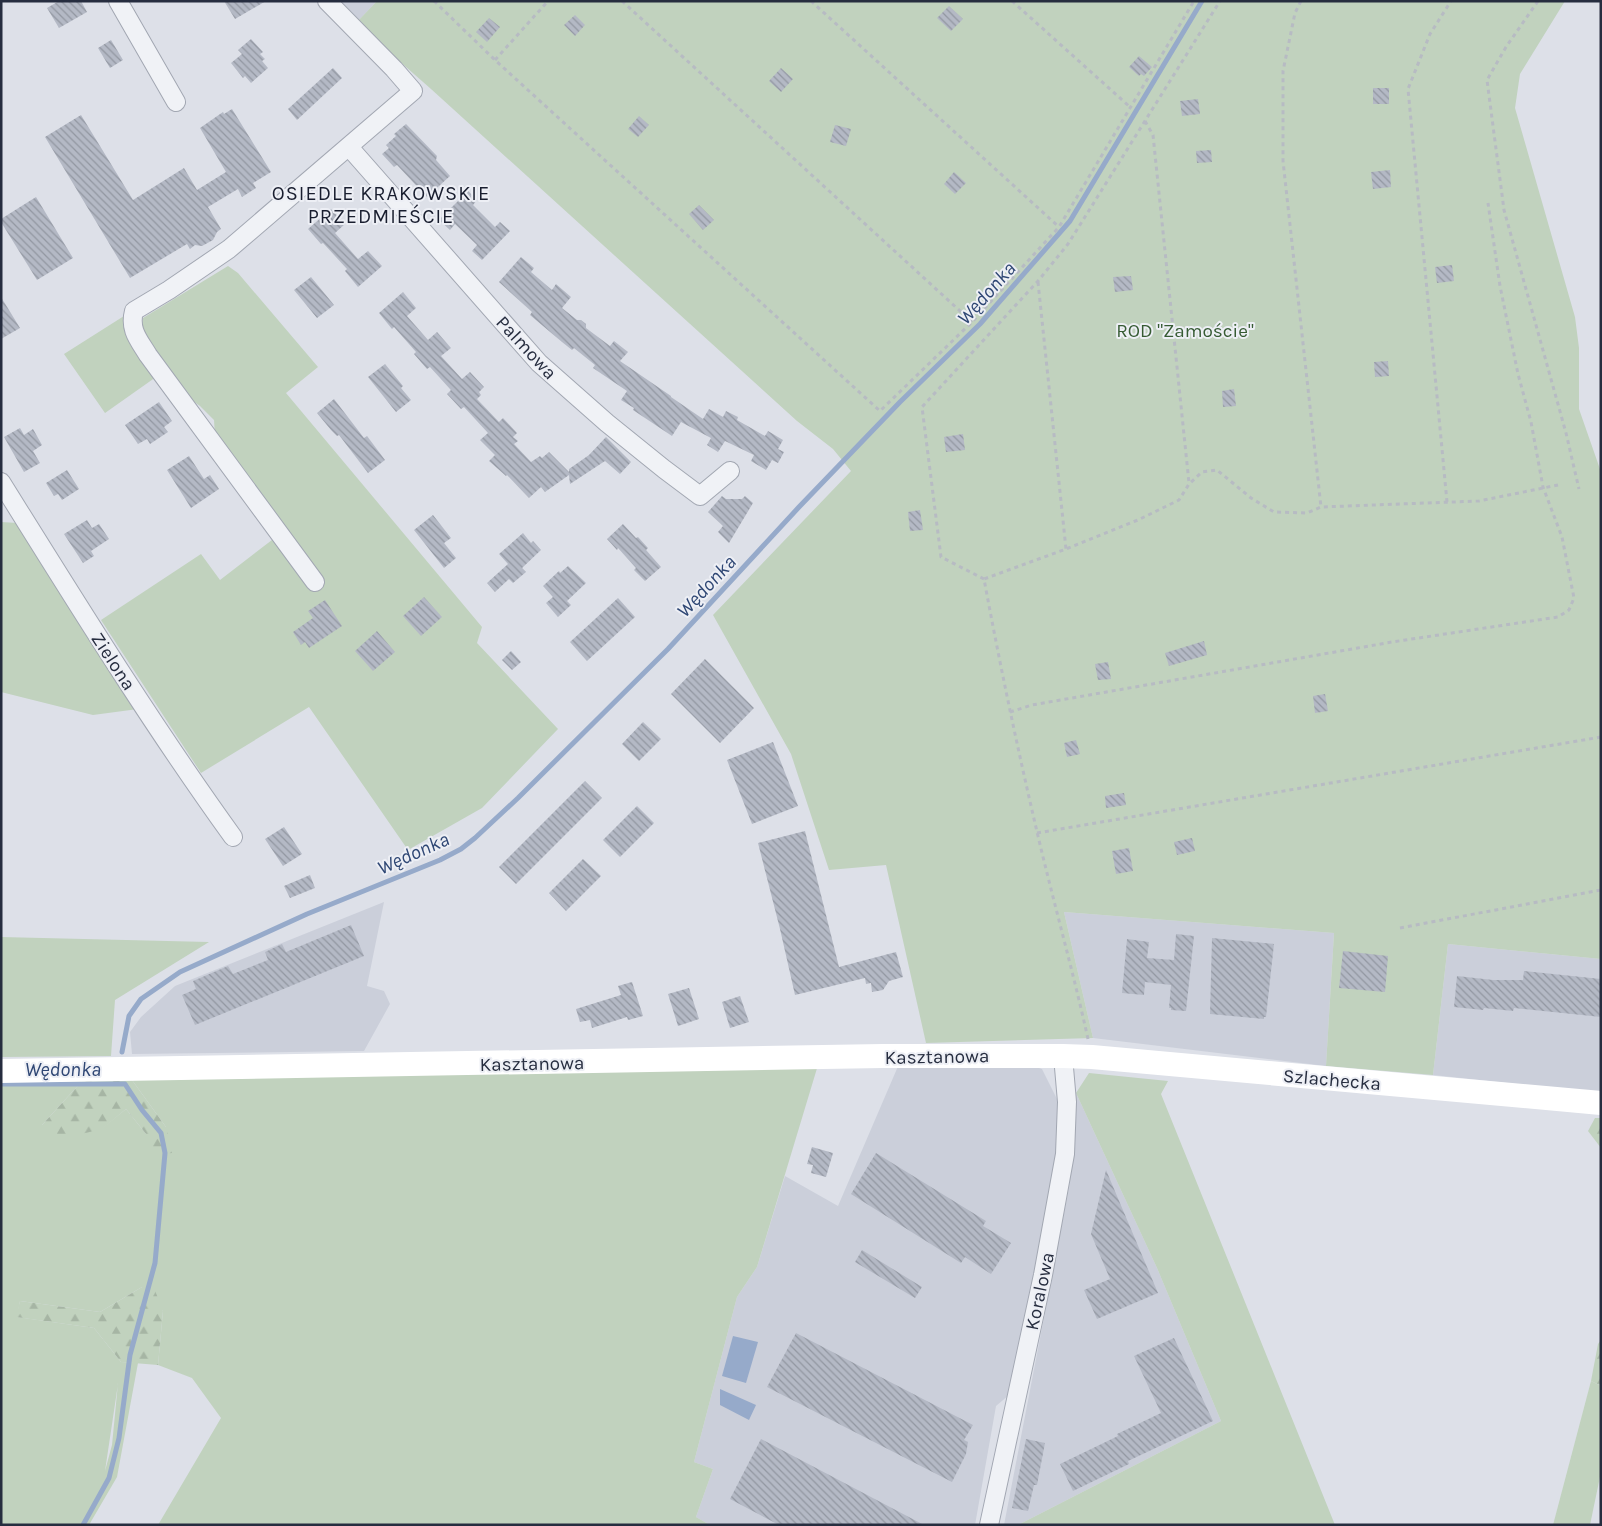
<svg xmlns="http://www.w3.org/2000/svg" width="1602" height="1526" viewBox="0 0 1602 1526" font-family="Karla,sans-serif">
<defs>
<pattern id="forest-firs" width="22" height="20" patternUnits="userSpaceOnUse" patternTransform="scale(1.25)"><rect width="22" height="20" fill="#c1d2be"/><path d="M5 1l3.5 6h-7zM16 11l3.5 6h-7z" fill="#a6b5a4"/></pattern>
<pattern id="building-back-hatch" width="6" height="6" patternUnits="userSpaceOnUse" patternTransform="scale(1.25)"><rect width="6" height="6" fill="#b4b9c5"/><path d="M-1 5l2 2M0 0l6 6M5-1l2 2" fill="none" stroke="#9297a1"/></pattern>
</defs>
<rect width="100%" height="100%" fill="#dde0e8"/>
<!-- built -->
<g fill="#cbcfda">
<polygon points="335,1 377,1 356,23"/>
<polygon points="384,902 367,986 384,991 390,1004 364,1051 132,1054 130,1032 141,1017 175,986"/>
<polygon points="1064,912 1334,933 1326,1066 1093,1038"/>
<polygon points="1448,944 1601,959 1601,1093 1433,1075"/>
<polygon points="1024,1063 1042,1069 1058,1101 1055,1175 1009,1395 996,1406 975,1525 710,1525 696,1517 713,1469 694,1462 737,1297 757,1267 785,1176 838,1206 899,1064"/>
<polygon points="1076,1093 1157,1268 1221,1421 1018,1525 1004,1525 1069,1188 1074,1146"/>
</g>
<!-- green -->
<g fill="#c1d2be" fill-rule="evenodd">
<polygon points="377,1 1565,1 1520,74 1515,108 1575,317 1579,348 1579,409 1601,472 1601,959 1448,944 1433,1075 1326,1066 1334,933 1064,912 1093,1038 926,1043 886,865 829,870 791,754 713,615 851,471 833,449 797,421 431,89 356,23"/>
<polygon points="228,266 238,273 318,367 286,393 482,627 477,643 558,729 482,808 408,850 309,707 201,773 101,620 201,554 220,580 285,530 215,436 214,420 200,406 180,392 141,330 143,318"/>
<polygon points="124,316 126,333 156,377 105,413 64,354"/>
<polygon points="1,522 18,523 138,709 93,715 1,692"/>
<polygon points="1,937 209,942 115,1000 111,1056 1,1057"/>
<path d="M818,1065l-61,202 -20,30 -43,165 19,7 -17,48 14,8h-552l63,-107 -29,-40 -34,-13 5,-54 -21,-24 -42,25 -80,-11 -3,16 77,11 27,34 17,1 -21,114 -28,48h-88v-447l82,2 -41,45 59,4 25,-20 20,25 20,-7 -34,-47zM118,1383l-6,62 -7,26 13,-87z"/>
<polygon points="1089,1073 1168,1081 1161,1094 1335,1525 1018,1525 1221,1421 1157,1268 1076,1093"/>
<polygon points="1591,1381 1601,1386 1601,1472 1590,1525 1553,1525"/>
</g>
<!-- forest -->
<g fill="url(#forest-firs)">
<polygon points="83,1080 132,1080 166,1127 172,1153 154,1155 146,1134 126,1109 102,1129 73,1136 44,1133 42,1125"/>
<polygon points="1595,1118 1601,1118 1601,1148 1588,1131"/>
<polygon points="142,1287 154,1288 163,1311 158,1365 121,1362 94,1328 16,1317 20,1301 100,1312"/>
<polygon points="1601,1340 1601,1386 1591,1381 1598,1344"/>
</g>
<!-- water -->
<g fill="#96aaca">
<polygon points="733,1336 758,1342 746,1383 722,1376"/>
<polygon points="720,1389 756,1405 749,1420 720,1405"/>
</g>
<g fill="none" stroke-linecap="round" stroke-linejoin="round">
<!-- stream -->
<g stroke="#96aaca" stroke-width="5">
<polyline points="122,1052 129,1016 141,999 180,972 307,914 440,860 461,849 475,838 518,798 668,649 799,507 900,402 980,324 1070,221 1202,1"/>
<polyline points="1,1084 125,1084 142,1110 161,1133 165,1153 155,1263 130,1355 119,1438 109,1478 83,1525"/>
</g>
</g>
<!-- building -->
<g fill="url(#building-back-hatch)">
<polygon points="59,1 81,1 87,12 59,28 47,8"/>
<polygon points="224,1 266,1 235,19"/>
<polygon points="949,6 963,19 951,31 937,18"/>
<polygon points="575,15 585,25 575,36 564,25"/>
<polygon points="489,18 500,27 487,42 476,32"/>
<polygon points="251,39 263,52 260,54 265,59 262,61 268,68 251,83 245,76 243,78 231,63 242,54 238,50"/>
<polygon points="111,40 123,60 110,68 98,48"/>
<polygon points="1139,56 1152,67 1144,76 1141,74 1139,76 1129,67"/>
<polygon points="333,68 342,78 297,120 288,109"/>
<polygon points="781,68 793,79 781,92 769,81"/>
<rect x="1373" y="88" width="16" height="16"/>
<polygon points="1198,99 1200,114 1182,116 1180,101"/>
<polygon points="232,109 271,172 253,183 256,188 242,197 238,189 208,207 221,229 217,232 213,240 202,246 195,245 190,249 187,244 130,278 45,137 81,115 133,200 184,168 197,190 226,172 200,128 223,112 224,114"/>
<polygon points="639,116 649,125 638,137 628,129"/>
<polygon points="406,124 437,156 436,160 450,176 427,197 397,165 394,167 382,154 389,148 386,145 396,136 394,134"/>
<polygon points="835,125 851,129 846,146 830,142"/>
<polygon points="1211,150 1212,162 1197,163 1196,151"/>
<polygon points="1390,170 1391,187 1373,189 1371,172"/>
<polygon points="954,172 966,183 955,194 944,184"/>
<polygon points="468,191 477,200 473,205 495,227 500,222 510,231 482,260 472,251 477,245 455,224 450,230 439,220"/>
<polygon points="36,197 73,258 37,280 1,222 1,219"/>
<polygon points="699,205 714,220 703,230 689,214"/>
<polygon points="331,209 345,224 335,233 358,259 368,251 382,266 358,287 345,271 347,269 323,243 321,244 308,229"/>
<polygon points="521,257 534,268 531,272 552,290 556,284 571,297 562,308 577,320 581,320 586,324 586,328 610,346 614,341 628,352 620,361 671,396 671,397 703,419 709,409 723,417 726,411 738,417 737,420 765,436 768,431 783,440 778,449 784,452 778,463 772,460 766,470 751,461 754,455 725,441 718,452 707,445 711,438 681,422 672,436 633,410 634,408 621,400 627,391 593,368 595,365 574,348 572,350 562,342 530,315 532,312 499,282"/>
<polygon points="1452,265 1454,281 1437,283 1435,267"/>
<polygon points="1131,276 1133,290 1115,292 1113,277"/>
<polygon points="311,277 334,305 317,318 294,290"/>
<polygon points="403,292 416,308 407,316 428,340 437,332 451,348 441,356 462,379 470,372 484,387 479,392 481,395 477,399 499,422 503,418 517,433 513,437 518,441 514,444 531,462 540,456 542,458 549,452 569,472 569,469 589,455 606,437 631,462 620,474 605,461 570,484 569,475 545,492 541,487 529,498 507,475 506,476 489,461 495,455 480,440 488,433 464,407 461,409 447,394 451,390 430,367 427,369 414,354 416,352 394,327 392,329 379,313"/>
<polygon points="1,297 20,328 1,339"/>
<polygon points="1388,361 1389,376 1375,377 1374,362"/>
<polygon points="385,364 403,386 401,388 411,400 396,412 368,377"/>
<polygon points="1234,389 1236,406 1223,407 1222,391"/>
<polygon points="334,399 364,438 367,436 385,460 368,473 339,435 337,436 331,430 317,413"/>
<polygon points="159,402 172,421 164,427 168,432 150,444 147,439 138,444 125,425"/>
<polygon points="20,428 24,435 33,429 42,445 33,451 40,463 24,472 4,437"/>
<polygon points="963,434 965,450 946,452 944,437"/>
<polygon points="189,456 204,479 210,475 219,489 191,508 167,470"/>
<polygon points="67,470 79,489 62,500 58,494 54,496 46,483"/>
<polygon points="722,496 726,499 742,499 745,496 753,503 729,543 718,532 723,526 708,512"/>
<polygon points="920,510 923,530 910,531 908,512"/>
<polygon points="433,515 451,538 444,543 456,558 444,568 414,530"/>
<polygon points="87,520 92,528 99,524 109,539 91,551 94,556 83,563 64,534"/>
<polygon points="623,524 636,538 638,537 648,548 646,550 661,567 645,581 634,570 636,568 618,548 617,550 607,539"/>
<polygon points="523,533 531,543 533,541 541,550 522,568 526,572 513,583 509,579 495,592 487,583 508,564 499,554"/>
<polygon points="568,566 586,583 567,601 571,605 558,617 546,603 553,597 543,586 559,571 560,573"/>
<polygon points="424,597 442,617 421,636 403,616"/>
<polygon points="618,598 635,617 587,661 570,642"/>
<polygon points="325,600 342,626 309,648 305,642 301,645 293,632 313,618 308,611"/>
<polygon points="377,631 395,652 373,671 355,651"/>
<polygon points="1204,641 1207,655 1169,666 1165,653"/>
<polygon points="511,651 521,662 512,670 502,660"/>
<polygon points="705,659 754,708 720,743 671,694"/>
<polygon points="1108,662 1111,679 1098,680 1095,664"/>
<polygon points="1325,694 1328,711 1315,713 1313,696"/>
<polygon points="643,722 661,739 639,761 622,744"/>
<polygon points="1076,740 1080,754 1067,757 1064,743"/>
<polygon points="773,742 798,806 752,824 727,760"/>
<polygon points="585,781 602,798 516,884 499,867"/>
<polygon points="1124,793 1126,805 1106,808 1105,796"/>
<polygon points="637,806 654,823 620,857 603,840"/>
<polygon points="284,827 302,854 283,866 265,839"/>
<polygon points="805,831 839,967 896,952 903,977 889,981 883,990 872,992 871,983 866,984 865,978 795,995 780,929 758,843"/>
<polygon points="1192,838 1195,851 1177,855 1174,842"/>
<polygon points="1129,848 1133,871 1116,874 1112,851"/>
<polygon points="583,859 601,876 566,911 549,893"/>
<polygon points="310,875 315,888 290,898 284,886"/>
<polygon points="351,925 364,956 195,1025 182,995 196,989 193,981 228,966 233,974 268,960 265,952 282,944 286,952"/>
<polygon points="1176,934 1194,936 1186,1011 1171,1010 1171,1008 1169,1008 1171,985 1145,982 1144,995 1122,993 1127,939 1149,942 1147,958 1174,960"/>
<polygon points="1212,938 1274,944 1266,1017 1264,1017 1264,1019 1210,1014"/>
<polygon points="1343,951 1388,956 1385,992 1339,988"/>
<polygon points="1524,971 1601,979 1601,1017 1514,1008 1513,1011 1484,1008 1483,1010 1454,1007 1457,976 1493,980 1523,980"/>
<polygon points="632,982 643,1016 628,1020 627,1017 592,1028 590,1020 580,1022 576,1009 621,995 618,986"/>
<polygon points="689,988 699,1019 678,1026 668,994"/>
<polygon points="740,996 749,1022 730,1028 722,1002"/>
<polygon points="812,1147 833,1153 826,1177 811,1173 813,1165 807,1164"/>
<polygon points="876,1153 986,1221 983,1226 1011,1243 991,1274 965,1257 961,1263 851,1194"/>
<polygon points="1106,1170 1158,1293 1097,1319 1084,1290 1110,1279 1091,1234"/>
<polygon points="862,1250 922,1287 915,1298 855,1262"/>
<polygon points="796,1333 973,1425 964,1440 968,1442 966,1454 952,1482 767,1387"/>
<polygon points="1174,1338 1213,1421 1128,1461 1129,1464 1073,1491 1060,1464 1118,1436 1117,1434 1161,1413 1134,1356"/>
<polygon points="761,1439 924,1525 779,1525 730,1499"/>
<polygon points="1026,1439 1045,1443 1037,1485 1034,1485 1028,1511 1012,1508"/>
</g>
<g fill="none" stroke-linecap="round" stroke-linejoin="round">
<!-- street casing -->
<g stroke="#a2a7b2" stroke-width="20">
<g id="street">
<polyline points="118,1 176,102"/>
<polyline points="349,147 539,363 607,423 664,469 700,496 730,471"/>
<path d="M1,482c75,120 149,240 232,355"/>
<path d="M315,582l-167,-227c-9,-15 -19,-25 -14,-44l35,-21 60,-41 184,-158 -19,-22 -67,-68"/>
<polyline points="989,1525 1043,1275 1065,1154 1067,1102 1063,1056"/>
</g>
</g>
<!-- path -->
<g stroke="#b7bbc3" stroke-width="3" stroke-dasharray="4 4" stroke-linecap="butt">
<polyline points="434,1 495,60 880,411 972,322 1059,227 1194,1"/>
<polyline points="622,1 972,322"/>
<polyline points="811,1 1059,227"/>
<polyline points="1012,1 1130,107"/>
<polyline points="1301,1 1295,13 1283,71 1283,161 1321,507"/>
<polyline points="1538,1 1506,47 1487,80 1504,210 1566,433 1579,489"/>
<polyline points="495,60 548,1"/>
<polyline points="1145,121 1153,135 1189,483"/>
<polyline points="1038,282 1066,549"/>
<polyline points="1447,502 1408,89 1430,34 1451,1"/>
<polyline points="984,579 941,557 922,407 1038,281 1068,244 1220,1"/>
<polyline points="1010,712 1032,705 1392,642 1558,617 1569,610 1574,598 1562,537 1543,487 1531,422 1518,374 1500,286 1488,203"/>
<polyline points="1037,833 1601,737"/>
<polyline points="1400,928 1601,890"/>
<path d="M1088,1039c-15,-68 -34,-135 -50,-203 -20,-85 -38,-171 -54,-257l82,-30 72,-29 41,-20 10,-16 13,-12 15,-2 34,28 23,14 33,1 14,-6 158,-6 79,-16"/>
</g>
<!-- street -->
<use href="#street" stroke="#f0f2f6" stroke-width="18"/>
<!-- secondary -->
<polyline stroke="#fff" stroke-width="24" points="1,1071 883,1056 1063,1056 1092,1057 1601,1103"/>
</g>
<g text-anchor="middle" stroke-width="4" stroke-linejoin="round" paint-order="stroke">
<!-- park labels -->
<g font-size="19" fill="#365b33" stroke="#edeff5">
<text x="1185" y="337">ROD "Zamoście"</text>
</g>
<!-- street labels -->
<g font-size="19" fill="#262d3f" stroke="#edeff5">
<text transform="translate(527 347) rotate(47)" y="7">Palmowa</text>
<text transform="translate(114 661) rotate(57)" y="7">Zielona</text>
<text transform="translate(937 1056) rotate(-1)" y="7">Kasztanowa</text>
<text transform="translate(532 1063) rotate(-1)" y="7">Kasztanowa</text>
<text transform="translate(1332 1079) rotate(5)" y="7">Szlachecka</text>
<text transform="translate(1039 1291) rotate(-78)" y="7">Koralowa</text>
</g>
<!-- neighbourhood labels -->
<g font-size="20" letter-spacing="1" fill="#191e2f" stroke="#edeff5">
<text x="381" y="200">OSIEDLE KRAKOWSKIE<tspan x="381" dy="23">PRZEDMIEŚCIE</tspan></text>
</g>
<!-- water labels -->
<g font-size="20" font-style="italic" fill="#2f4774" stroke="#edeff5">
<text transform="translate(986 293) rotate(-48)" y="7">Wędonka</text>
<text transform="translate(706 586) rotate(-47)" y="7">Wędonka</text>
<text transform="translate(413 853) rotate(-24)" y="7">Wędonka</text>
<text x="63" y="1076">Wędonka</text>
</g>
</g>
<!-- border -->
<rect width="1602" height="1526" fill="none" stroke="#262d3f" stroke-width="5"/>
</svg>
